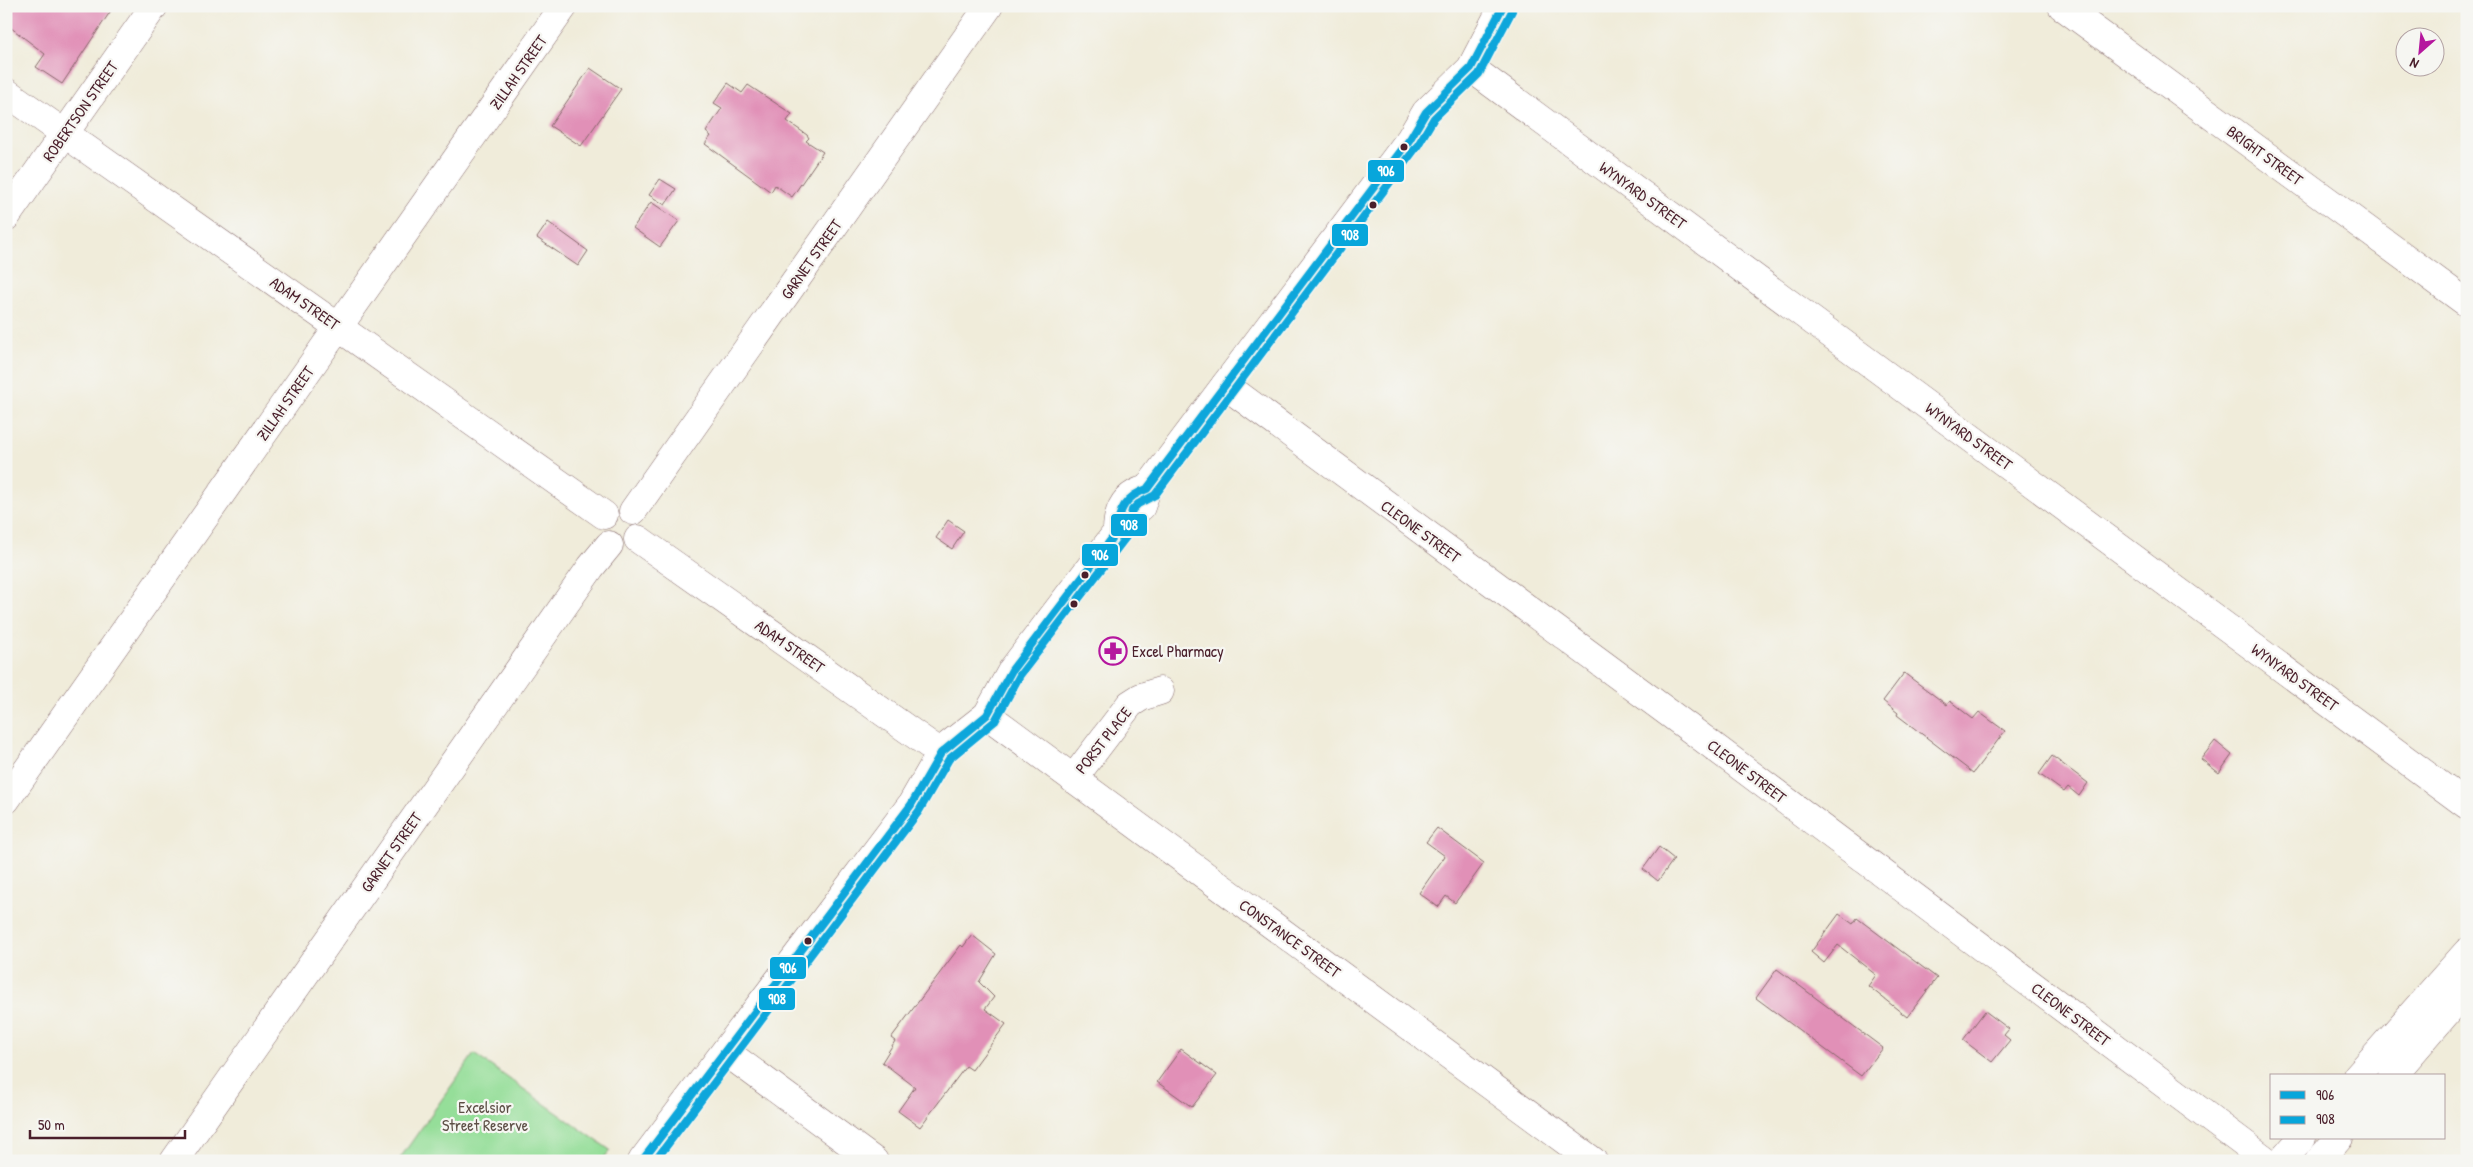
<svg xmlns="http://www.w3.org/2000/svg" width="2473" height="1167" viewBox="0 0 2473 1167" font-family="'Patrick Hand',sans-serif">
<rect width="100%" height="100%" fill="#f6f6f2"/>
<filter id="ink" filterUnits="userSpaceOnUse"><feTurbulence type="fractalNoise" baseFrequency=".02" numOctaves="2"/><feDisplacementMap in="SourceGraphic" scale="10" xChannelSelector="R" yChannelSelector="G"/><feConvolveMatrix kernelMatrix="1 2 1 2 8 2 1 2 1" color-interpolation-filters="sRGB"/></filter>
<filter id="wash" filterUnits="userSpaceOnUse"><feTurbulence type="fractalNoise" baseFrequency=".0096" numOctaves="4" result="noise"/><feDisplacementMap in="SourceGraphic" scale="20" xChannelSelector="R" yChannelSelector="G"/><feGaussianBlur stdDeviation="1.12" result="paint"/><feColorMatrix in="noise" values="0 0 0 0 0 0 0 0 0 0 0 0 0 0 0 0 0 1.4 0 .05"/><feComposite in="paint" operator="in"/></filter>
<g filter="url(#wash)">
<rect width="100%" height="100%" fill="#f0ecda"/>
<!-- green -->
<polygon fill="#95de99" stroke="#707e62" points="474,1054 610,1150 602,1161 398,1161"/>
<g id="blocks">
<!-- building -->
<g fill="#e190b7">
<polygon points="6,6 114,6 62,84 36,67 45,54 6,24"/>
<polygon points="590,68 621,89 581,146 550,126"/>
<polygon points="728,83 742,93 748,85 792,114 787,121 807,135 809,138 806,141 823,152 792,197 775,185 771,192 705,144 711,136 706,132 722,108 714,103"/>
<polygon points="660,179 676,189 665,205 649,195"/>
<polygon points="651,202 679,221 660,247 633,228"/>
<polygon points="548,222 588,251 578,266 537,238"/>
<polygon points="948,520 964,531 952,549 936,538"/>
<polygon points="1904,673 1947,705 1950,701 1973,719 1979,712 2005,731 1973,773 1897,715 1898,713 1883,701"/>
<polygon points="2215,741 2232,755 2219,773 2201,759"/>
<polygon points="2052,756 2088,783 2079,796 2068,787 2064,792 2039,774"/>
<polygon points="1437,828 1484,863 1455,903 1446,896 1438,907 1419,893 1445,856 1426,842"/>
<polygon points="1659,847 1674,859 1658,881 1643,869"/>
<polygon points="1839,914 1853,924 1857,918 1937,978 1907,1017 1868,986 1876,975 1838,945 1824,963 1811,952"/>
<polygon points="972,935 996,954 979,982 994,997 985,1009 1006,1024 972,1070 966,1066 920,1127 898,1111 915,1087 882,1062 895,1041 891,1038 961,945 963,947"/>
<polygon points="1777,969 1883,1048 1861,1076 1756,998"/>
<polygon points="1985,1011 2009,1029 2004,1035 2010,1040 1992,1062 1963,1040"/>
<polygon points="1181,1049 1217,1075 1192,1107 1157,1082"/>
</g>
</g>
</g>
<g filter="url(#ink)">
<use href="#blocks" fill-opacity="0" stroke="#846768" stroke-width="1"/>
<g fill="none" stroke-linecap="round" stroke-linejoin="round">
<!-- minor casing -->
<g stroke="#846768" stroke-width="29">
<g id="minor">
<polyline points="2062,6 2467,303"/>
<polyline points="1471,68 2467,805"/>
<polyline points="6,92 604,515"/>
<polyline points="6,217 154,6"/>
<polyline points="1225,385 1681,722 2267,1161"/>
<polyline points="1141,507 1147,489 1410,139 1426,112 1471,68 1503,6"/>
<polyline points="633,511 989,6"/>
<polyline points="638,539 941,753"/>
<polyline points="987,715 1593,1161"/>
<polyline points="1073,779 1130,704 1141,697 1160,691"/>
<polyline points="6,800 564,6"/>
<polyline points="726,1052 874,1161"/>
<polyline points="174,1161 591,567 609,545"/>
<path d="M642,1161l269,-356 30,-52 9,-9 37,-29 25,-45 105,-138c0,-22 7,-37 30,-43"/>
</g>
</g>
<!-- major casing -->
<g stroke="#846768" stroke-width="29">
<g id="major">
<polyline points="2357,1076 2467,952"/>
<polyline points="2392,1076 2467,989"/>
<polyline points="2282,1161 2302,1138"/>
<polyline points="2319,1161 2339,1138"/>
</g>
</g>
<!-- minor -->
<use href="#minor" stroke="#fff" stroke-width="28"/>
<!-- major -->
<use href="#major" stroke="#fff" stroke-width="28"/>
<!-- bus-1 casing -->
<g stroke="#f6f6f2" stroke-width="11">
<path id="bus-1" d="M642,1161l269,-356 30,-52 46,-38 25,-45 105,-138c1,-22 9,-36 30,-43l263,-350 16,-27 45,-44 32,-62"/>
</g>
<!-- bus-2 casing -->
<g stroke="#f6f6f2" stroke-width="11">
<polyline id="bus-2" points="655,1161 919,811 949,759 995,721 1020,675 1126,537 1132,510 1138,504 1155,495 1418,145 1434,118 1479,74 1512,11"/>
</g>
<!-- bus-1 -->
<use href="#bus-1" stroke="#07a6db" stroke-width="8"/>
<!-- bus-2 -->
<use href="#bus-2" stroke="#07a6db" stroke-width="8"/>
</g>
</g>
<!-- icons -->
<defs>
<g id="pharmacy-ring" transform="scale(1.4375)"><circle r="9.5" fill="#f6f6f2" stroke="#b5179e" stroke-width="1.5"/><path d="M-2-6h4v4h4v4h-4v4h-4v-4h-4v-4h4Z" fill="#b5179e"/></g>
</defs>
<g fill-rule="evenodd">
<use href="#pharmacy-ring" x="1113" y="651"/>
</g>
<!-- markers -->
<g fill="#4a1f2b" stroke="#f6f6f2" stroke-width="2">
<circle cx="1404" cy="147" r="4.5"/>
<circle cx="1373" cy="205" r="4.5"/>
<circle cx="1085" cy="575" r="4.5"/>
<circle cx="1074" cy="604" r="4.5"/>
<circle cx="808" cy="941" r="4.5"/>
</g>
<g text-anchor="middle" stroke-width="4.5" stroke-linejoin="round" paint-order="stroke">
<!-- street labels -->
<g font-size="16" fill="#4a1f2b" stroke="#f6f6f2">
<text transform="translate(518 72) rotate(-55)" y="6">ZILLAH STREET</text>
<text transform="translate(80 111) rotate(-55)" y="6">ROBERTSON STREET</text>
<text transform="translate(2265 155) rotate(36)" y="6">BRIGHT STREET</text>
<text transform="translate(1643 195) rotate(36)" y="6">WYNYARD STREET</text>
<text transform="translate(811 259) rotate(-55)" y="6">GARNET STREET</text>
<text transform="translate(305 303) rotate(35)" y="6">ADAM STREET</text>
<text transform="translate(285 403) rotate(-55)" y="6">ZILLAH STREET</text>
<text transform="translate(1969 436) rotate(36)" y="6">WYNYARD STREET</text>
<text transform="translate(1421 531) rotate(36)" y="6">CLEONE STREET</text>
<text transform="translate(790 646) rotate(35)" y="6">ADAM STREET</text>
<text transform="translate(2295 677) rotate(36)" y="6">WYNYARD STREET</text>
<text transform="translate(1103 740) rotate(-52)" y="6">PORST PLACE</text>
<text transform="translate(1747 771) rotate(37)" y="6">CLEONE STREET</text>
<text transform="translate(391 852) rotate(-55)" y="6">GARNET STREET</text>
<text transform="translate(1290 938) rotate(36)" y="6">CONSTANCE STREET</text>
<text transform="translate(2071 1014) rotate(37)" y="6">CLEONE STREET</text>
</g>
<!-- poi labels -->
<g font-size="16" fill="#4a1f2b" stroke="#f6f6f2" text-anchor="start">
<text x="1132" y="657">Excel Pharmacy</text>
</g>
<!-- park labels -->
<g font-size="16" fill="#5d4f46" stroke="#f6f6f2">
<text x="485" y="1113">Excelsior<tspan x="485" dy="18">Street Reserve</tspan></text>
</g>
</g>
<g stroke="#f6f6f2" stroke-width="2">
<rect x="1367" y="159" width="38" height="24" rx="5" fill="#07a6db"/>
<rect x="1331" y="223" width="38" height="24" rx="5" fill="#07a6db"/>
<rect x="1110" y="513" width="38" height="24" rx="5" fill="#07a6db"/>
<rect x="1081" y="543" width="38" height="24" rx="5" fill="#07a6db"/>
<rect x="769" y="956" width="38" height="24" rx="5" fill="#07a6db"/>
<rect x="758" y="987" width="38" height="24" rx="5" fill="#07a6db"/>
</g>
<g font-size="14" text-anchor="middle" font-weight="bold" fill="#fff">
<text x="1386" y="176">906</text>
<text x="1350" y="240">908</text>
<text x="1129" y="530">908</text>
<text x="1100" y="560">906</text>
<text x="788" y="973">906</text>
<text x="777" y="1004">908</text>
</g>
<!-- margin -->
<rect width="2473" height="1167" fill="none" stroke="#f6f6f2" stroke-width="25"/>
<!-- legend -->
<rect x="2270" y="1074" width="175" height="65" fill="#f6f6f2" stroke="#b1a0a2"/>
<rect x="2280" y="1091" width="25" height="8" fill="#07a6db" stroke="#b1a0a2"/>
<text x="2316" y="1100" font-size="15" fill="#4a1f2b">906</text>
<rect x="2280" y="1116" width="25" height="8" fill="#07a6db" stroke="#b1a0a2"/>
<text x="2316" y="1124" font-size="15" fill="#4a1f2b">908</text>
<!-- north arrow -->
<g transform="translate(2420 52) rotate(207)"><circle r="24" fill="#f6f6f2" stroke="#b1a0a2"/>
<path d="M0-4L9 19L0 12L-9 19Z" fill="#b5179e"/>
<text y="-8" font-size="14" font-weight="bold" text-anchor="middle" fill="#4a1f2b">N</text>
</g>
<!-- scale -->
<path d="M30 1130v8h155v-8" fill="none" stroke="#4a1f2b" stroke-width="2.5"/>
<text x="38" y="1130" font-size="15" fill="#4a1f2b" stroke="#f6f6f2" stroke-width="4" paint-order="stroke">50 m</text>
</svg>
